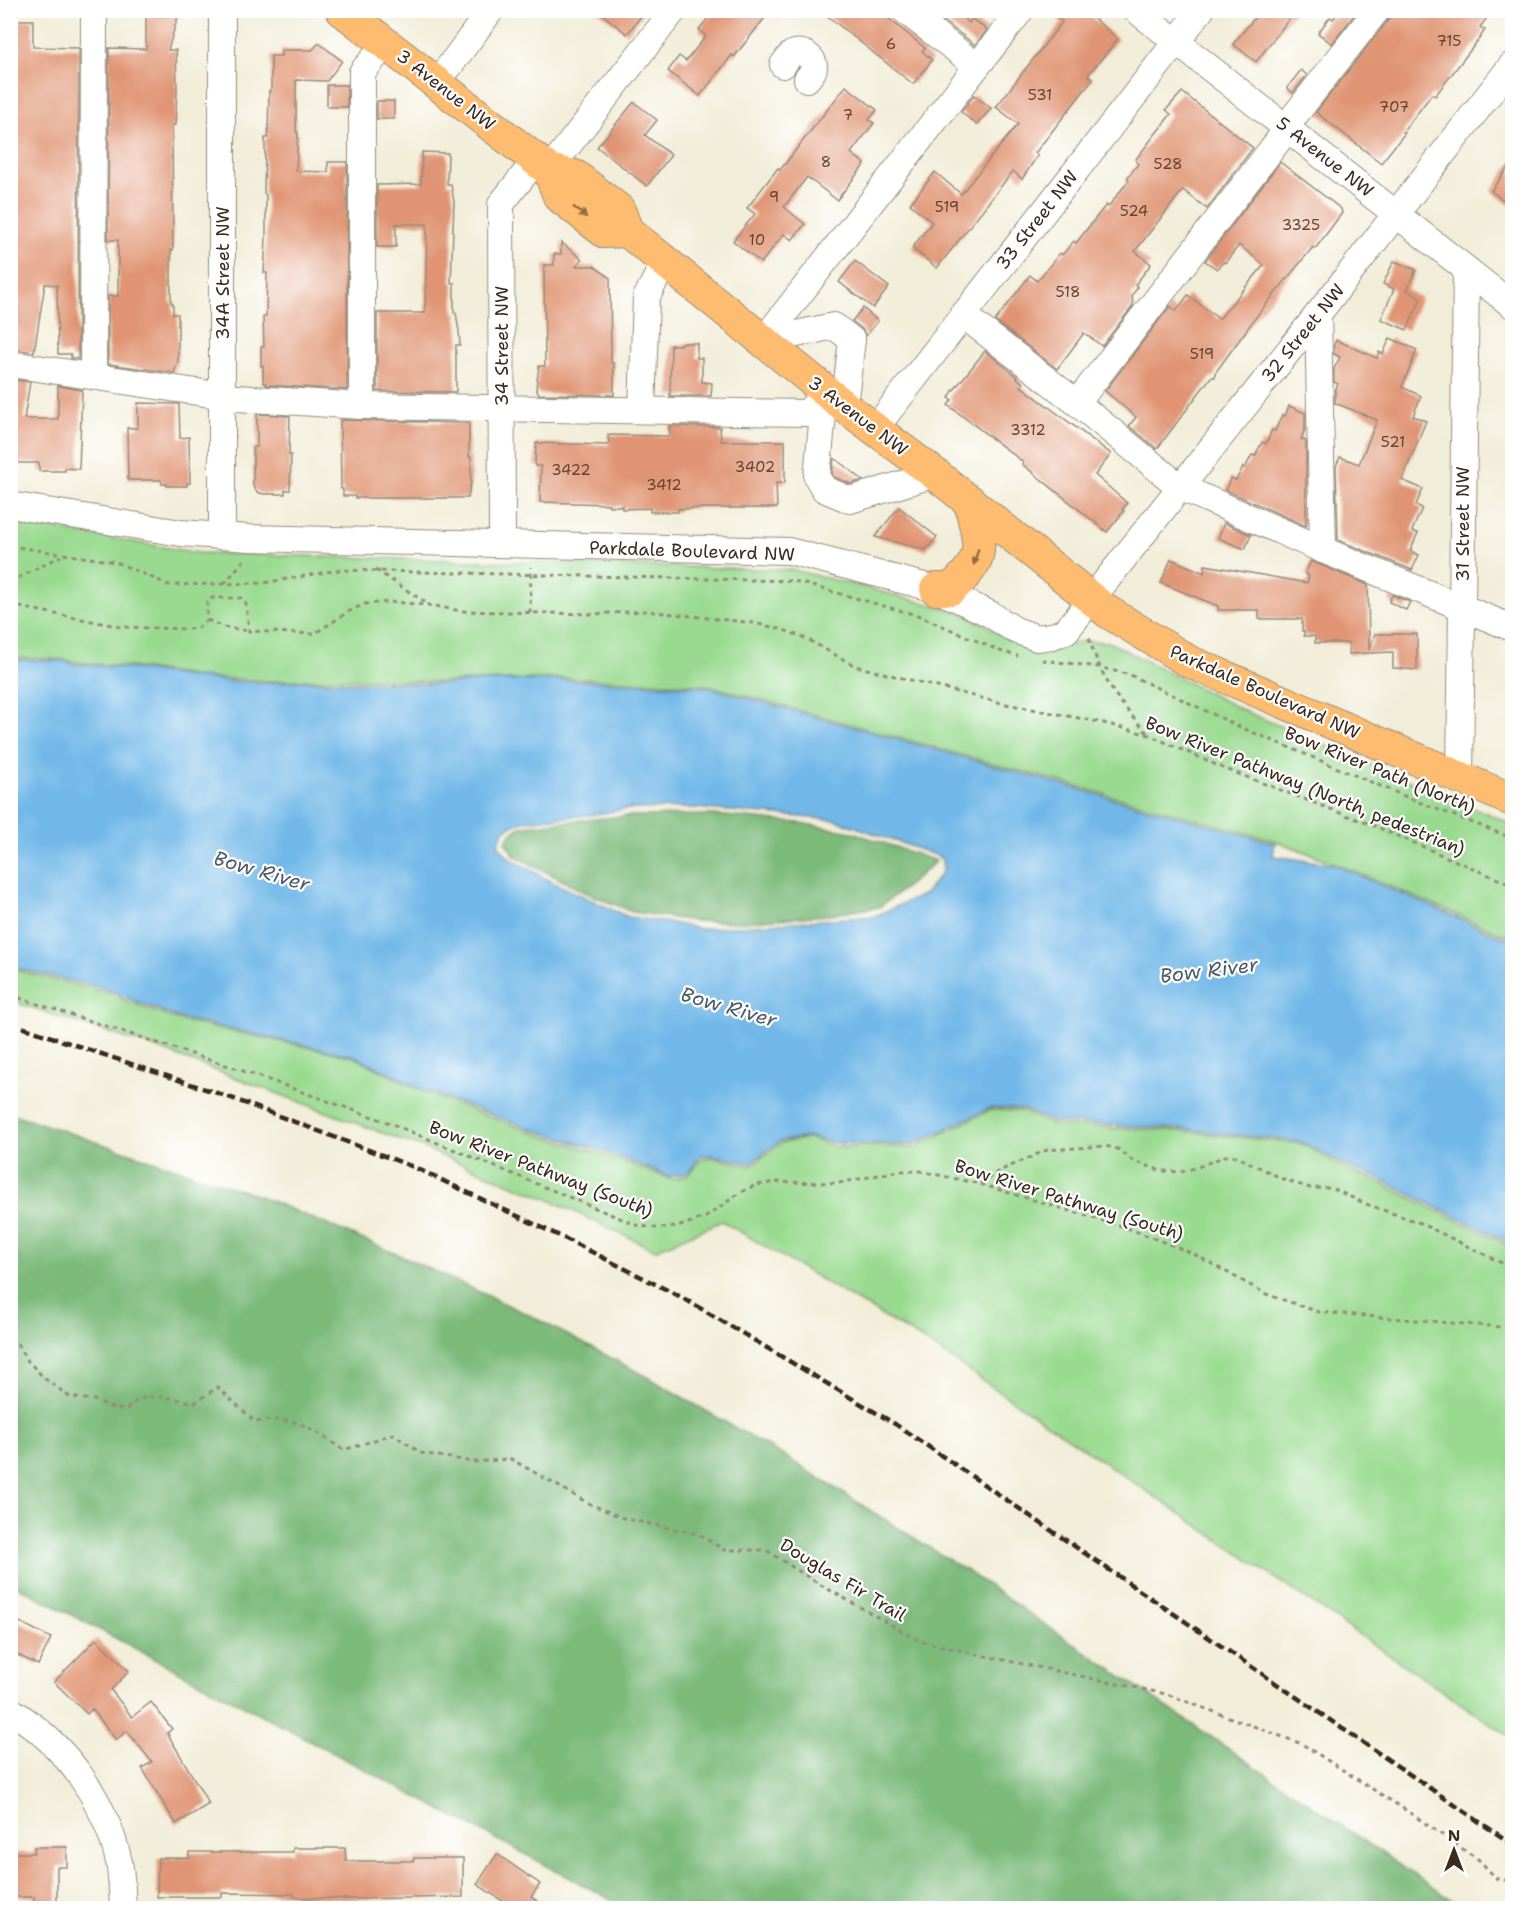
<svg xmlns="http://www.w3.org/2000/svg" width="1523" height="1919" viewBox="0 0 1523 1919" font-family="'Shantell Sans',sans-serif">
<rect width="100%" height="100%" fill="#fff"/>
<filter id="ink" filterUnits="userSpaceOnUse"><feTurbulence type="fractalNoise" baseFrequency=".0167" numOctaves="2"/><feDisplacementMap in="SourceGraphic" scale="12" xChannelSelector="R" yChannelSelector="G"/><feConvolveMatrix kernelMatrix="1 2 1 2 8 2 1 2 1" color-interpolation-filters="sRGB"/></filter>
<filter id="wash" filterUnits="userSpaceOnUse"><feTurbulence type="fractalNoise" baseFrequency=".008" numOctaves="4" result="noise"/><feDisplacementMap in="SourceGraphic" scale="24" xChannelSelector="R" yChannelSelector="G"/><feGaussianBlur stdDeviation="1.35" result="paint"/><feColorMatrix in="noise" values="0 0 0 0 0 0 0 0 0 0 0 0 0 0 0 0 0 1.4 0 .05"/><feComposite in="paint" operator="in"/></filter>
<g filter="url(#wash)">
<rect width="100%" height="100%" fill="#f2edd8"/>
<!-- green -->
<g fill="#9ada90" stroke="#6a8257" stroke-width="1.5">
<polygon points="10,521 198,553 794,570 957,611 982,623 1029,652 1052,651 1082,641 1109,642 1244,711 1512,824 1512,938 1332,862 1276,841 707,685 565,678 442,682 346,679 270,681 199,677 140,668 74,662 65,659 11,658"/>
<path d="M11,969l90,22 77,29 176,37 67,34 110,41 71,22 69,25c16,0 21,-7 30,-20l11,-2 38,9 32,-23 27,-5 26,9 39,-1 39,2 77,-38 31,1 33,14 129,6 119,13 50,28 16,5 144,70v491l-589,-398 -201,-119 -67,29 -105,-50 -127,-52 -270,-101 -142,-46z"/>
</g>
<!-- forest -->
<g fill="#7bba7a" stroke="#5b724c" stroke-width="1.5">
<polygon points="713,815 799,823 852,832 936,861 904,889 879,907 827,915 743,922 694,921 633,912 587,893 515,856 505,842 511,833 523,826 625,816"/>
<polygon points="10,1113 259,1196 404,1257 531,1316 651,1379 784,1456 968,1572 1463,1908 627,1908 11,1583"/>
</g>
<!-- water -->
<path fill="#71b8e8" stroke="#567183" stroke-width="1.5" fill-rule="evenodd" d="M11,660l55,1 8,3c23,2 46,3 69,6 50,7 101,16 151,11l149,3 46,-3 76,-1 142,7 568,156 -2,13 59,8 180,77v303l-143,-70 -16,-5 -51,-27 -118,-13 -130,-7 -32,-13 -32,-1 -78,37 -78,-2 -25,-6 -28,4 -31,22 -39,-8 -11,1c-10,15 -11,20 -32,20l-65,-25 -72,-22 -109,-40 -67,-33 -176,-38 -77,-30 -91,-21zM695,808l141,12 102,36 4,4 1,11 -18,23 -50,22 -174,13 -24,-5 -49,-7 -78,-36 -41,-23 -11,-13 6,-15 18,-9 68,-6 37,-6z"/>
<g id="blocks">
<!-- building -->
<g fill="#e09473">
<polygon points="597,10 646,10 627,34"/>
<polygon points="714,10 771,10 734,57 732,55 700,96 668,71 679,56 686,61 706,36 699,30"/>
<polygon points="820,10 878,10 925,48 922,51 932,60 913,84"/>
<polygon points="929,10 954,10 969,23 972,19 987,30 975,45"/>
<polygon points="1047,10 1084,10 1118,39 1088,75 1093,79 1035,153 1038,155 1022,179 1013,171 937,268 912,248 932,222 910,204 935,172 961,194 1018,124 996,107 1062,22"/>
<polygon points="1261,10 1296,10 1256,62 1233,44"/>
<polygon points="1340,10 1358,10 1332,44 1318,33 1330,17 1333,19"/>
<polygon points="1392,10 1493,10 1480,27 1485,30 1479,39 1435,96 1432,94 1403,132 1405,133 1381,163 1316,112 1389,19"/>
<polygon points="146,16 178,16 168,50 176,50 177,91 175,125 172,125 173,250 171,250 171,303 173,303 173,314 178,314 178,361 174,373 108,364 108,296 118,296 118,240 108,240 109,48 146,49"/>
<polygon points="10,20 33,20 33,47 79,48 78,359 71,358 71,354 58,354 57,285 45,284 34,352 10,349"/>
<polygon points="319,43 342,61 327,81 296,80 296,132 298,132 296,171 328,172 328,162 347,162 347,390 266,385 266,383 263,383 263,366 261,366 261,347 264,347 263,317 266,317 267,273 264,273 266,239 266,195 264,193 265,149 265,138 268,138 269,91 271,91 271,56 281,56 281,50 312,50"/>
<polygon points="1301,70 1307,75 1293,93 1287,88"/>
<rect x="327" y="85" width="20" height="22"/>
<polygon points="846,86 877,110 869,120 874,123 851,153 865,164 837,200 807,177 784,207 805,224 792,240 784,234 761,263 733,241 755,214 747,208 778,168 780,170"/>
<polygon points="1182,92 1253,148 1207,209 1183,190 1135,251 1151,264 1135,285 1138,287 1132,295 1133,306 1102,346 1084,333 1057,369 995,321 1030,275 1037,281 1060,253 1062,255 1074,241 1076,243 1106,205 1108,207 1129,180 1127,178 1138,164 1136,162 1136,159 1171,114 1166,110"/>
<polygon points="974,95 991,108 977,125 961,112"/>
<rect x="377" y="101" width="17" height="18"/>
<polygon points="634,102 657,120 645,135 671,155 647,186 597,147"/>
<polygon points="422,152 448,153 447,184 451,184 454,202 451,283 454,283 454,313 456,313 459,331 460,345 456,345 456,392 377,391 377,313 425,313 427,224 396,224 396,247 377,247 377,185 421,184"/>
<polygon points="1280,162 1341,209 1342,213 1315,249 1313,247 1259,313 1215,373 1215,377 1211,377 1157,449 1129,426 1136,417 1105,391 1170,306 1176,311 1188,295 1219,319 1264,265 1239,245 1225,263 1223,262 1217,269 1205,261"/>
<polygon points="1512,162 1512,207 1491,191"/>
<polygon points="561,242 582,259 576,266 594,266 610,278 611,363 614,363 614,395 539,394 536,389 539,366 545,366 544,265 554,265 554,254 561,254"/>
<polygon points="855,261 889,287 873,308 839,282"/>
<polygon points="1394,261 1416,270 1407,290 1421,298 1407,330 1381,319 1394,289 1383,284"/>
<polygon points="863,308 878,321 866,336 862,329 852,321"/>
<polygon points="1390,338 1417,350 1402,387 1421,396 1413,416 1426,421 1402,480 1423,489 1416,505 1422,508 1412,531 1418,533 1410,551 1419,555 1412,570 1338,540 1336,466 1340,457 1359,464 1377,420 1335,403 1335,391 1338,384 1334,382 1334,369 1340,357 1334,354 1334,345 1336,340 1377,358 1379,352 1383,354"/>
<polygon points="680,343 697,343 697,358 702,358 702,382 712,383 711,396 670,396 671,345 680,345"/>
<polygon points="985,351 1018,377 1017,378 1023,383 1021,386 1111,454 1095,475 1127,503 1122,510 1124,511 1107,532 1022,464 1023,462 948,405 952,400 949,398 953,391"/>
<polygon points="10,379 30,382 24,419 58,419 58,386 82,390 79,469 65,468 65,471 39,471 39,463 10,463"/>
<polygon points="138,403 179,404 180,438 189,437 190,483 187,483 187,486 167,486 167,484 162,484 161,480 128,480 127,428 138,428"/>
<polygon points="1289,406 1305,413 1305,429 1301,439 1306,441 1306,526 1225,490 1231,478 1236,480 1243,467 1245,468 1252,455 1255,456 1262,442 1266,444 1272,430 1275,431 1282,415 1285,416"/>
<polygon points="257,414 290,416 289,455 291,455 290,490 285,490 285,494 263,494 257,492 253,486 253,447 257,447"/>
<polygon points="340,420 469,423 469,457 471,457 471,485 470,485 468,498 355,498 355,496 343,496 343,489 341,489"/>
<polygon points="669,426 720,427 721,441 785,441 785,483 776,483 777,508 706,508 678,509 678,512 650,512 650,508 622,509 622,506 609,506 609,504 540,502 541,466 535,466 536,443 609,445 608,435 670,436"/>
<polygon points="834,458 863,480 851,484 834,477 832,474"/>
<polygon points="899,507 937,537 926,550 875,537"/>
<polygon points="1224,523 1251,535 1245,549 1218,538"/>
<polygon points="1171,559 1204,573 1205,565 1307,583 1309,576 1305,574 1311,561 1368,585 1369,650 1375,634 1417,634 1417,670 1393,668 1393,652 1349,654 1349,643 1315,643 1315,636 1304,636 1304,631 1302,631 1302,619 1259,619 1259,610 1218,610 1218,606 1161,583"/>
<polygon points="1392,595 1410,602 1406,610 1389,602"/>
<polygon points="10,1617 51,1638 38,1665 10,1651"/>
<polygon points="96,1639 129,1671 111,1690 132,1717 151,1702 172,1729 167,1733 209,1804 176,1824 142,1768 152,1762 127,1731 116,1740 92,1709 87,1714 54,1682"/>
<polygon points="34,1847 67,1847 67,1867 57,1867 57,1907 34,1907 34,1897 10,1897 10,1853 34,1853"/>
<polygon points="293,1848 345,1848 346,1861 414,1861 414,1858 463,1858 463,1897 351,1899 294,1897 294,1894 222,1893 222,1897 157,1897 158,1858 189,1858 189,1852 293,1852"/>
<polygon points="497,1854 540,1884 531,1897 548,1908 513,1908 477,1884"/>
</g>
</g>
</g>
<g filter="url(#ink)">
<use href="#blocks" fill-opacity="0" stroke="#968c7b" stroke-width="1.5"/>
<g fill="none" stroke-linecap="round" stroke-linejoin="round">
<!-- minor casing -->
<g stroke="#968c7b" stroke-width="28">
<g id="minor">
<polyline points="904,10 977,66"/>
<polyline points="1136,10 1512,305"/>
<path d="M783,65c2,-3 6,-9 9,-11 11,-6 26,6 21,17 -1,3 -4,5 -6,8"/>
<polyline points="437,83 491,10"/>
<polyline points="549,170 674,10"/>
<polyline points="1318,314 1323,550"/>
<polyline points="963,315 1077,403 1180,487 1323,550 1512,628"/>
<polyline points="763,341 1021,10"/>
<polyline points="763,341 834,326 852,340 844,406"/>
<polyline points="10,364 237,398 362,406 808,413 825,391"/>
<polyline points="93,376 94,10"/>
<polyline points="825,392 817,477 824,489 850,500 935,474"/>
<polyline points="1077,403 1278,141 1295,115 1377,10"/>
<polyline points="362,406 362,72 386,44"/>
<polyline points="642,410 646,298 665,261"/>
<polyline points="874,430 1201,10"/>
<polyline points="10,505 181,533 249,538 789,551 936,589 990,614 1015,630 1037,638 1052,636 1066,631 1318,314 1512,65"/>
<polyline points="222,536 222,10"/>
<polyline points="502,544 501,204 536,160"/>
<polyline points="1460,779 1466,269"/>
<path d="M10,1710c55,34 95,89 109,152 3,15 3,31 4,46"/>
</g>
</g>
<!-- major casing -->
<g stroke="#968c7b" stroke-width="34">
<g id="major">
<polyline points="342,10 549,170 575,176 619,210 627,231 844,406 935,474 1108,612 1188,661 1512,800"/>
<polyline points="549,170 559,196 605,232 627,231"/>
<path d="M936,589h15c38,-34 28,-42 19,-88"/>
</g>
</g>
<!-- path -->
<g stroke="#968c7b" stroke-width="3" stroke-dasharray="4.5 4.5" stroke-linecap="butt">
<polyline points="10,546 116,562 169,585 264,583 338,570 794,581 920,616 1000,651 1018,656"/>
<polyline points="376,570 428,604"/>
<polyline points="10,582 61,556"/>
<polyline points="224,584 244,560"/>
<polyline points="10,605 122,627 188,629 198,628 207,620 207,602 212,598 241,598 246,604 249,631 314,634 348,612 364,604 390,602 429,605 461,611 591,614 646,611 753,623 781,629 807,639 855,666 1001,703 1104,723 1149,735 1223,768 1372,825 1512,885"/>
<polyline points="530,613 531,567"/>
<polyline points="207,620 224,627 248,631"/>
<path d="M1089,638c15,46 27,60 59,96"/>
<polyline points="1042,660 1099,667 1130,675 1238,726 1416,801 1512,838"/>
<polyline points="10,995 232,1067 387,1122 639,1226 656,1228 677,1227 706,1217 741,1192 756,1185 777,1182 839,1183 899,1171 920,1171 980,1184 1130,1229 1194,1254 1266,1294 1319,1312 1512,1328"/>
<polyline points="980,1184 999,1171 1047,1150 1105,1146 1118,1149 1133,1161 1162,1171 1181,1172 1198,1167 1225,1156 1236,1156 1283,1179 1310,1188 1331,1188 1366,1204 1420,1223 1512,1268"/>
<path d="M10,1338l5,2 11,19 18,19 26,19 24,3 21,9h12c17,-20 44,-11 67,-6l24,-16 37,35c44,-7 54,6 89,28l49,-16 28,19 53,9 37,-3 77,44 38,16 73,15 25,16h42l53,34 101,57 65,15 181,38 136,50 108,69 69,47 18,19 15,2"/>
</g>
<!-- minor -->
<use href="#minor" stroke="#fff" stroke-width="26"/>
<!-- major -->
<use href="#major" stroke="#fdbc70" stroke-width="32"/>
<!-- rail -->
<polyline stroke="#3b2a1e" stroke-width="4.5" stroke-dasharray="9 4.5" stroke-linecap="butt" points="10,1023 226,1096 416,1168 566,1239 683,1298 895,1424 1512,1844"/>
</g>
<!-- one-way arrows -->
<defs><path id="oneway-solid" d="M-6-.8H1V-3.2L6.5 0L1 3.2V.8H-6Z" transform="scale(1.5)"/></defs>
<g fill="#926c43">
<use href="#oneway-solid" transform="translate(580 212) rotate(38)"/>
<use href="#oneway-solid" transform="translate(976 557) rotate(106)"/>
</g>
</g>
<g text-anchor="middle" stroke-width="4.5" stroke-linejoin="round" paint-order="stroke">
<!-- number labels -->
<g font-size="15" fill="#644433">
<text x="1449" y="46">715</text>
<text x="891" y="49">6</text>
<text x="1040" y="100">531</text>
<text x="1394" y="112">707</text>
<text x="848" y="120">7</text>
<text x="826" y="167">8</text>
<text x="1168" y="169">528</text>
<text x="774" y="202">9</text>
<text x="947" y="212">519</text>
<text x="1134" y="216">524</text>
<text x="1301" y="230">3325</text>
<text x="757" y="245">10</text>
<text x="1068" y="297">518</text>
<text x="1202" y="359">519</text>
<text x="1028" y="435">3312</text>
<text x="1393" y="447">521</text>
<text x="755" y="472">3402</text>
<text x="571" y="475">3422</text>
<text x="664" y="490">3412</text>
</g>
<!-- street labels -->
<g font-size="18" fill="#3b2a1e" stroke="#fff">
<text transform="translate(446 90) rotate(38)" y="6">3 Avenue NW</text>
<text transform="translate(1325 157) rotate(38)" y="6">5 Avenue NW</text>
<text transform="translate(1037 220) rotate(-52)" y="6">33 Street NW</text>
<text transform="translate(223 273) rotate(-90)" y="6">34A Street NW</text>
<text transform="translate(1303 333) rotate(-51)" y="6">32 Street NW</text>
<text transform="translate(502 346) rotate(-90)" y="6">34 Street NW</text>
<text transform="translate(858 416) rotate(37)" y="6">3 Avenue NW</text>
<text transform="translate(1463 524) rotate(-90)" y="6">31 Street NW</text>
<text transform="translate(692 551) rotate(2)" y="6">Parkdale Boulevard NW</text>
<text transform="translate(1265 692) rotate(24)" y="6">Parkdale Boulevard NW</text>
<text transform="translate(1380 770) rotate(22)" y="6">Bow River Path (North)</text>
<text transform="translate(1305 786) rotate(22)" y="6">Bow River Pathway (North, pedestrian)</text>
<text transform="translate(541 1169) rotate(21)" y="6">Bow River Pathway (South)</text>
<text transform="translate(1069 1200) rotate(17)" y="6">Bow River Pathway (South)</text>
<text transform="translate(843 1580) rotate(31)" y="6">Douglas Fir Trail</text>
</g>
<!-- water labels -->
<g font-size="20" font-style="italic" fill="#4e5c65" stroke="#fff">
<text transform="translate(262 871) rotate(16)" y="7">Bow River</text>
<text transform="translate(1209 970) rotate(-7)" y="7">Bow River</text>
<text transform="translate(729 1007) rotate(16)" y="7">Bow River</text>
</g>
</g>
<!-- margin -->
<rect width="1523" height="1919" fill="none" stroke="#fff" stroke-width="36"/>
<!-- north arrow -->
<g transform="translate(1454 1850)" stroke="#ffffff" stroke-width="4.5" paint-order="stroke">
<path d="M0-4.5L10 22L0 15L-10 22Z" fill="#3b2a1e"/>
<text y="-9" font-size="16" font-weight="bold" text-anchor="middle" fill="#3b2a1e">N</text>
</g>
</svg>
